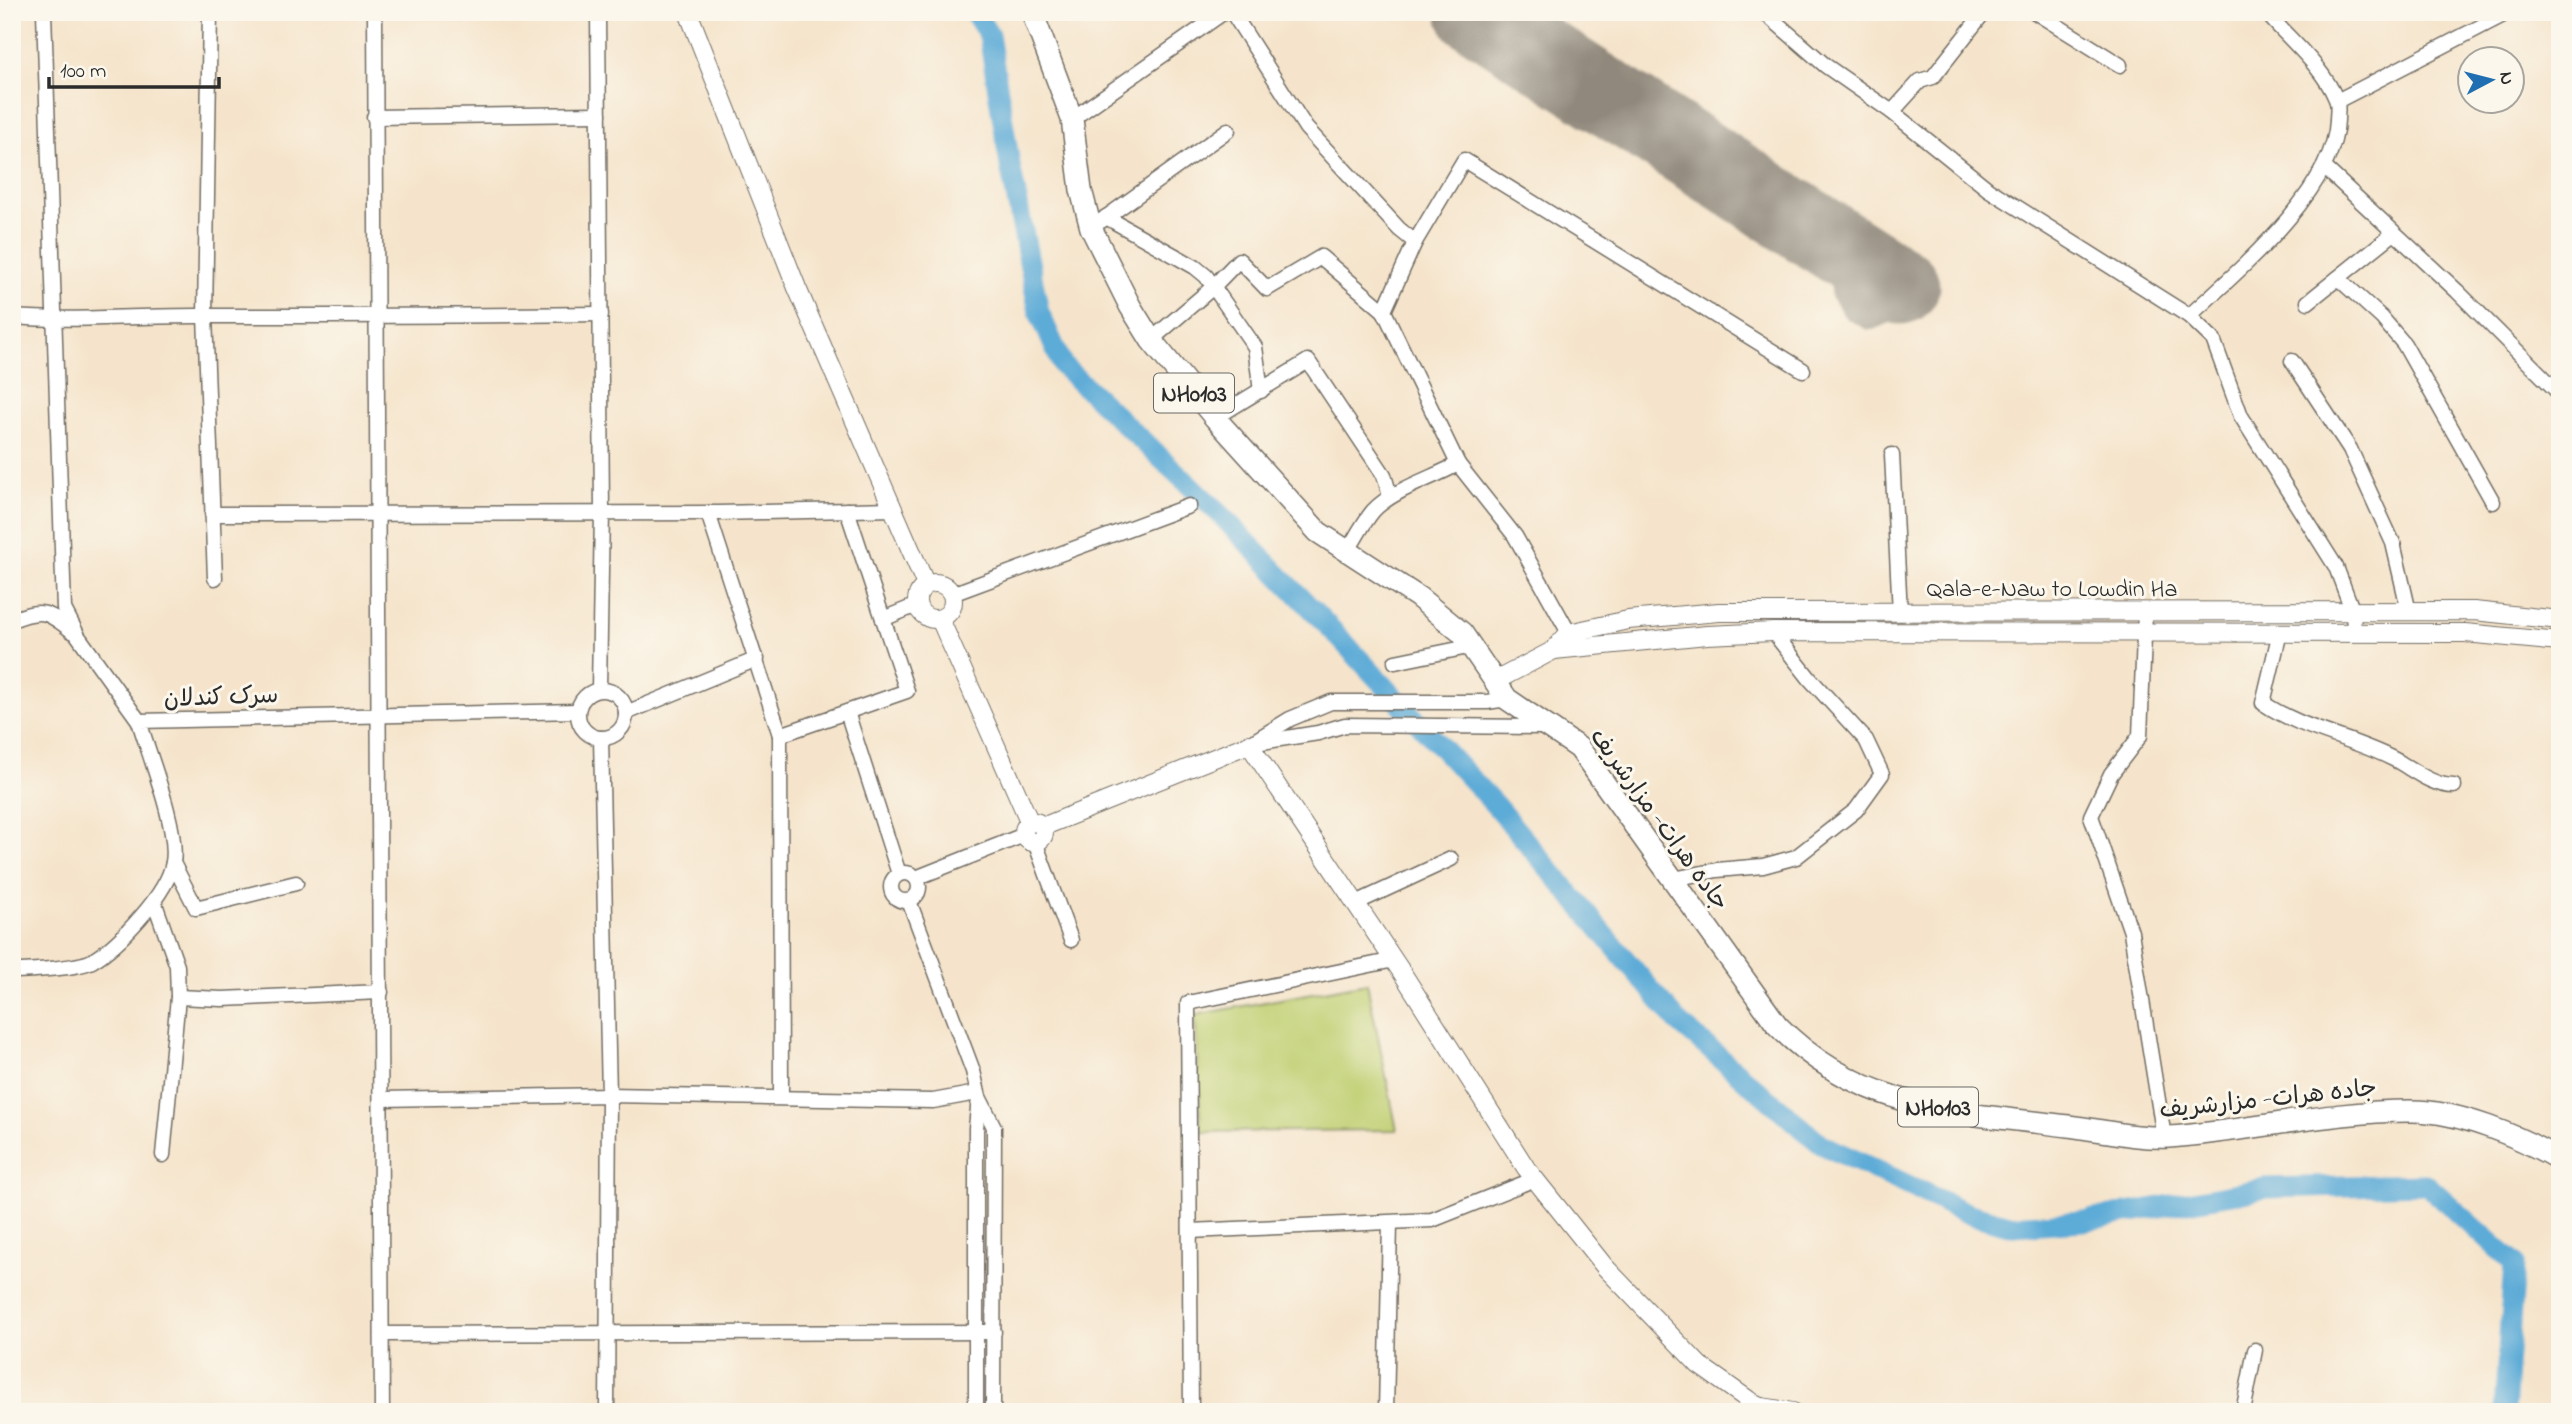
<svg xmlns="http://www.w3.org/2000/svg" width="2572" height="1424" viewBox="0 0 2572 1424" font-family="'Indie Flower','Playpen Sans Arabic',sans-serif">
<rect width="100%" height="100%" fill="#fbf7ec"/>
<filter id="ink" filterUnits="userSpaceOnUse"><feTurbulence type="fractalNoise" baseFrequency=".0143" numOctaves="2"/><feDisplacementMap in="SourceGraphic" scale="14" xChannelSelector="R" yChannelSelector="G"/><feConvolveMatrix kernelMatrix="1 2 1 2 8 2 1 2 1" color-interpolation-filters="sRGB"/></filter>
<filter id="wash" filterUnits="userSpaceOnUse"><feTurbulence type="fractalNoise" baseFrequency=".00686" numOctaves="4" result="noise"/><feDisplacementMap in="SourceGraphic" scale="28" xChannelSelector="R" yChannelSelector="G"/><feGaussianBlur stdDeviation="1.57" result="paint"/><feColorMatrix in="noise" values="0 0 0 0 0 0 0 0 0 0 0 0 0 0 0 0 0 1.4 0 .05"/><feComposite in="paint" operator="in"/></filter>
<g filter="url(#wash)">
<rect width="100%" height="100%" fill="#f5e4cb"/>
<!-- green -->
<polygon fill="#c0cf71" stroke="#767d4e" stroke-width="2" points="1367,983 1397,1130 1201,1132 1195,1015"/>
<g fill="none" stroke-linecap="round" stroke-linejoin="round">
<!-- river -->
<polyline stroke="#5dabd7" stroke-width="21" points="974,12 989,35 1010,165 1039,312 1063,366 1217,511 1335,633 1496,806 1679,1023 1821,1144 1969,1214 2013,1226 2083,1221 2265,1188 2426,1184 2514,1263 2504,1412"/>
<!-- taxiway -->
<polyline stroke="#90887b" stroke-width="30" points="1857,258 1848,273 1845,290 1856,307 1871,315 1888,308 1901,286"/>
<!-- runway -->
<polyline stroke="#90887b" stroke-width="77" points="1475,12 1901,286"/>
</g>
</g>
<g filter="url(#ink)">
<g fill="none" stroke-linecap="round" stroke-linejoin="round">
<!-- minor casing -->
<g stroke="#726c63" stroke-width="17">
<g id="minor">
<polyline points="44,12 64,609 78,636 139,721"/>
<polyline points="210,12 205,316 215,578"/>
<polyline points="375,12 382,1412"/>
<polyline points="455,12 458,12"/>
<polyline points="598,12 602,512 599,689"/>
<polyline points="1232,12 1306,128 1399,229 1415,242"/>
<polyline points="1764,12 1826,66 1892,112 1988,189 2189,316 2213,339 2241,416 2336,567 2353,612 2354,632"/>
<polyline points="2035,12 2120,65"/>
<polyline points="2337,101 2509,12"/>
<polyline points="1892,112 1920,81 1933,77 1984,12"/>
<polyline points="374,117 599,114"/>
<polyline points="1072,119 1224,12"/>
<polyline points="2324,167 2457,291 2560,394"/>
<polyline points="1106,217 1195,267 1206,276 1255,347 1261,391"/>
<polyline points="1101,221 1228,130"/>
<polyline points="2338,278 2382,318 2404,344 2493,502"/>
<polyline points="2308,302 2394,233"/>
<path d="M2189,316c49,-45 146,-126 148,-196 0,-6 2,-15 -1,-21 -14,-34 -47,-59 -70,-87"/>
<path d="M12,317c66,5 131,-2 196,-1 131,0 262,0 393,-2"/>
<polyline points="1151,340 1212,288 1239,260 1267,289 1321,257 1384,311"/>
<polyline points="2292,361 2350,449 2393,543 2409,612"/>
<polyline points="1215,418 1308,361 1384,475 1390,496"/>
<polyline points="1892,455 1900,613"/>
<polyline points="1458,464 1515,536 1569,633"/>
<polyline points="708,513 780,735 907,691 847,510"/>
<polyline points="212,514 719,513 893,509"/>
<path d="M1347,552c8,-13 16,-29 26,-41 19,-21 60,-33 85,-47l-74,-153 31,-69 49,-82 339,210"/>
<polyline points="952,594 1189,506"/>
<polyline points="2145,612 2140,736 2111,774 2091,816 2131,932 2164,1137"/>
<polyline points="883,619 917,605"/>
<path d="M12,620c30,-12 35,-9 60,11"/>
<path d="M2280,632l-17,71c41,28 93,35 136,59 17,10 35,24 55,24"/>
<polyline points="1395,662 1473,646"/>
<circle cx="602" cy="714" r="24"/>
<polyline points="847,712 899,874"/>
<polyline points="626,713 757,659"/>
<polyline points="780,735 781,1097"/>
<polyline points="601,738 609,1095 607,1412"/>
<polyline points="1256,740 1290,719 1331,702 1487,702 1507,699"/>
<polyline points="1249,744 1318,733 1345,725 1546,727"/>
<polyline points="1035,842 1071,940"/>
<polyline points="173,863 196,908 296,883"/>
<circle cx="905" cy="887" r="14"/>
<polyline points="916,878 1024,835"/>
<polyline points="1674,879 1717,870 1763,866 1796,857 1856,810 1882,774 1866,740 1810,679 1773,632"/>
<polyline points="154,901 177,966 178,997 163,1155"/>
<polyline points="909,901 973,1071 979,1097 994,1127 993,1412"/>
<polyline points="1356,903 1451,859"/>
<path d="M12,971c17,0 67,-3 80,-10 27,-16 76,-68 81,-99 6,-32 -24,-107 -34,-141l438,-10"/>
<polyline points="178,997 222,999 381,992"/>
<polyline points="382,1099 609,1095 933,1101 977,1093"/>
<polyline points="1190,1231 1432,1220 1535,1179"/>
<polyline points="382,1334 994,1332"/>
<polyline points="976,1412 976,1128 979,1098"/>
<polyline points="1191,1412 1188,1003 1394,960"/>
<polyline points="1386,1412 1390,1223"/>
<polyline points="2243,1412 2255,1350"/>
</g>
</g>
<!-- major casing -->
<g stroke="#726c63" stroke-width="20">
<g id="major">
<polyline points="688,12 797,288 926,585"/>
<circle cx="935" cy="601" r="18"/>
<polyline points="940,619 1030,823"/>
<polyline points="1554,650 1707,635 1773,632 2465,633 2560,642"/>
<polyline points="1497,680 1554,650 1569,633 1628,620 1719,612 2474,611 2560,620"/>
<circle cx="1034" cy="832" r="10"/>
<polyline points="1042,827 1249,744 1401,971 1526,1168 1605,1267 1699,1365 1750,1401 1762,1407 1793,1412"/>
</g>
</g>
<!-- highway casing -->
<g stroke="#726c63" stroke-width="24">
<path id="highway" d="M1032,12l40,107 9,71 10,38 39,78 21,34 64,78 103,114 100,65 44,36 45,66 72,49 198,277c81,84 182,88 292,101 32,4 68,13 100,11 81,-6 160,-26 241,-26 47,-1 111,26 150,49"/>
</g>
<!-- minor -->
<use href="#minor" stroke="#fff" stroke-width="14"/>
<!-- major -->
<use href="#major" stroke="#fff" stroke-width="18"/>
<!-- highway -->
<use href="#highway" stroke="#fff" stroke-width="21"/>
</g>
</g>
<g text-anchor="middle" stroke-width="6" stroke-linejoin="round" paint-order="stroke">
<!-- shield labels -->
<g fill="#fbf7ec" stroke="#696865" stroke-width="2">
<rect x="1154" y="373.5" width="80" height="39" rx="5"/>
<rect x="1898" y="1087.5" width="80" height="39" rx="5"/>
</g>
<g font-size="23" font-weight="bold" fill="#2b2b2b">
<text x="1194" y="401">NH0103</text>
<text x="1938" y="1115">NH0103</text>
</g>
<!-- street labels -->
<g font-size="24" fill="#2b2b2b" stroke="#fbf7ec">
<text x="2052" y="596">Qala-e-Naw to Lowdin Ha</text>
<text transform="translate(221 696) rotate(-2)" y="8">سرک کندلان</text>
<text transform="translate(1660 819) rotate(54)" y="8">جاده هرات- مزارشریف</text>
<text transform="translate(2268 1098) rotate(-6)" y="8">جاده هرات- مزارشریف</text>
</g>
</g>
<!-- margin -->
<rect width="2572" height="1424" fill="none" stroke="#fbf7ec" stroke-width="42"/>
<!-- north arrow -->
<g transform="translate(2491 80) rotate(83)"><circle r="33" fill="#fbf7ec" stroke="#a8a59f" stroke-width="2"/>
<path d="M0-5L12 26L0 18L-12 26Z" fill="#1f6fb2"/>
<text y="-10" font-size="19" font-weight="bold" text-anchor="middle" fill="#2b2b2b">N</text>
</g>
<!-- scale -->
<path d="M49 77v10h170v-10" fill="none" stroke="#2b2b2b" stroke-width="3.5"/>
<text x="60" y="77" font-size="21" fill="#2b2b2b" stroke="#fbf7ec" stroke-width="5" paint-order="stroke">100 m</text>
</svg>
